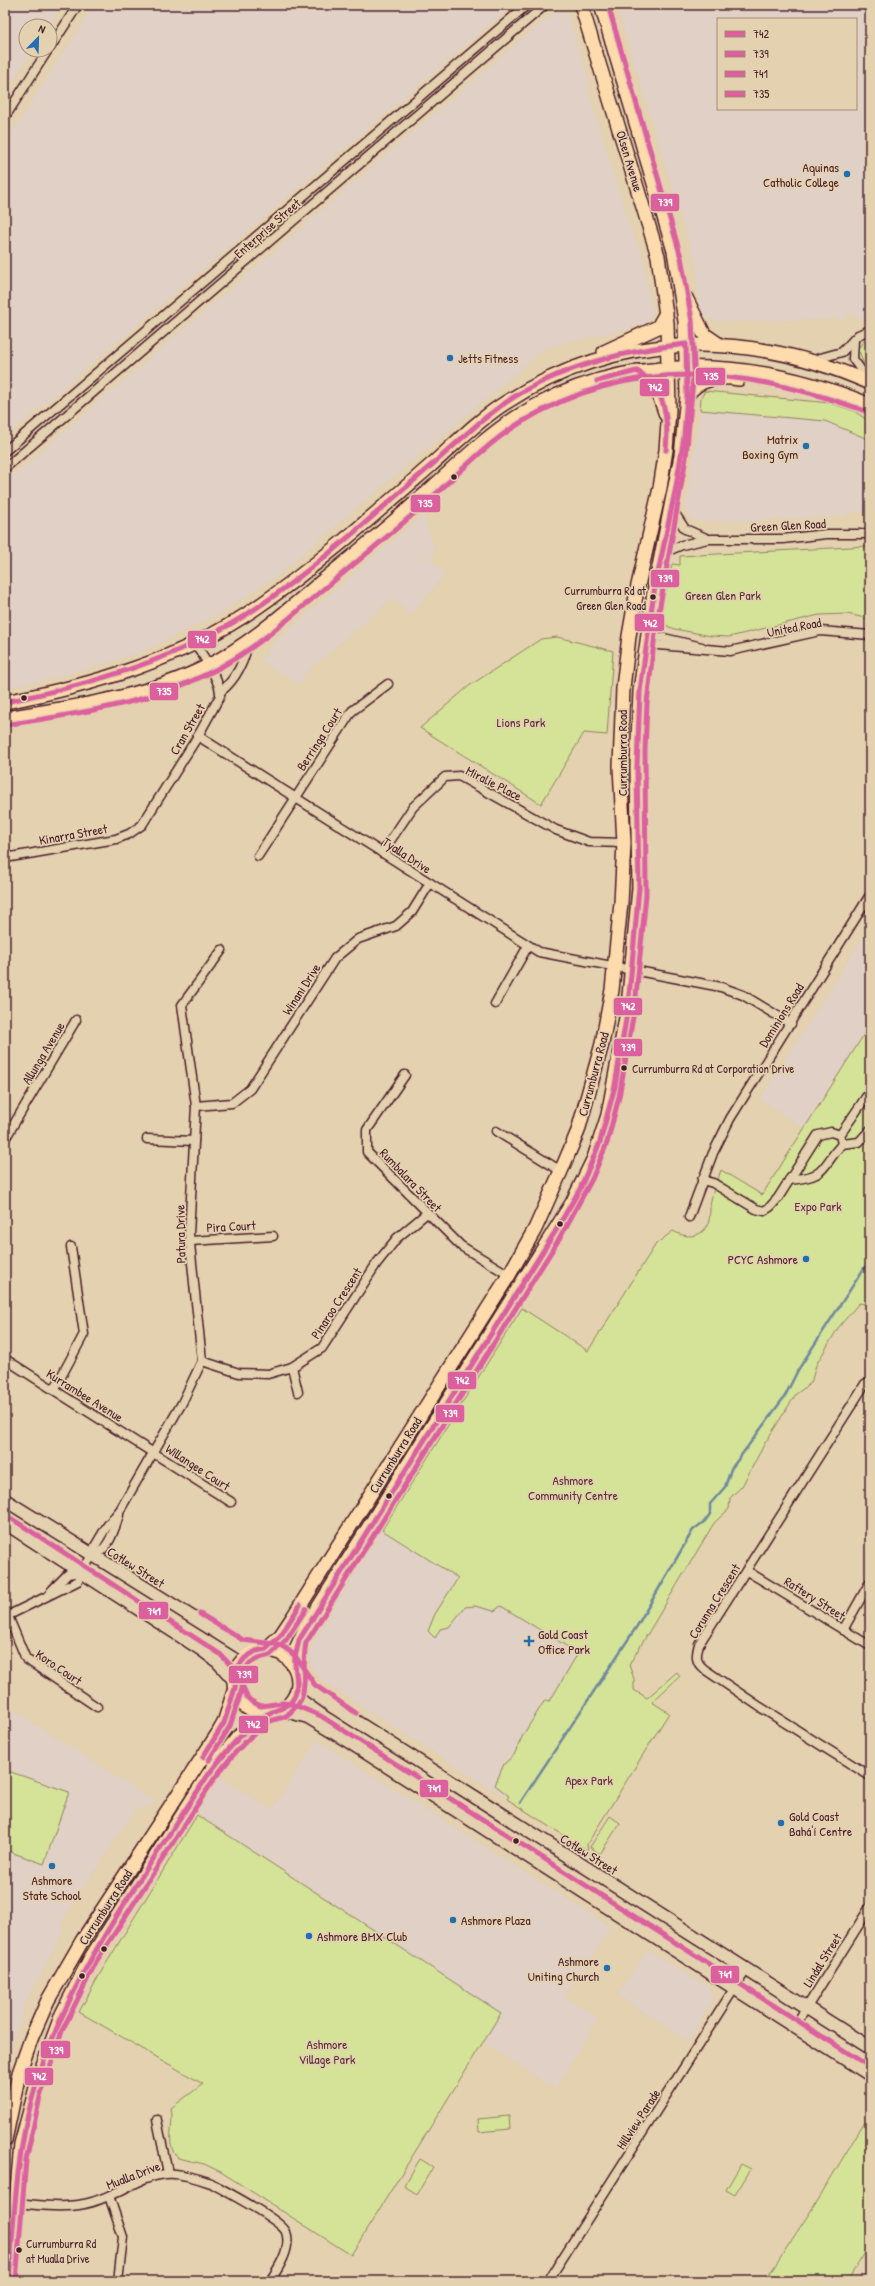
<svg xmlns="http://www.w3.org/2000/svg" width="875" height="2286" viewBox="0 0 875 2286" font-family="'Patrick Hand',sans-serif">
<rect width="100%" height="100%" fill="#e4d1af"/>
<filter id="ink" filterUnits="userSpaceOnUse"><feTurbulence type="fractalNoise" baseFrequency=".025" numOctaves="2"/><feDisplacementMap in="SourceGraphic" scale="8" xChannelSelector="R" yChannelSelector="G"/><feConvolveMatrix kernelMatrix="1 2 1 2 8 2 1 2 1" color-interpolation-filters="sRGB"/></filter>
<g filter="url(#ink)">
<!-- built -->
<g fill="#e0d0c5" fill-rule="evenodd">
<polygon points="5,5 62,5 48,26 26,26 26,50 33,50 5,93"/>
<polygon points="94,5 513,5 5,438 5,143"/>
<path d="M616,5h254v313h-13l-10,-7v8l-126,3 -13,-3 -7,-7 -3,-10 -2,-37zM718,19h138v90h-138z"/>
<polygon points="560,10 567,13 590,82 587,86 589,94 634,238 641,251 653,313 647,322 637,327 547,347 277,576 216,616 140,653 55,678 5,688 5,482 493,63 552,14"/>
<polygon points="700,410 825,421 870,440 870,512 848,512 847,516 751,521 693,521 687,514 686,503"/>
<polygon points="424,513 435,552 429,559 446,573 410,616 393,598 307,672 299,685 261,661 273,642"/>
<polygon points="870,926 870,1025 804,1128 760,1099"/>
<polygon points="382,1530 594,1663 507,1799 325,1683 313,1670 309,1653 316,1636"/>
<polygon points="5,1698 9,1698 9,1707 158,1804 136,1809 61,1922 64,1931 24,2005 22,2016 5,2062"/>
<polygon points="317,1740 611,1927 565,1996 598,2018 555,2089 482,2042 500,2013 197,1815 220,1777 272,1810"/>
<polygon points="647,1950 710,1987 712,2002 688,2041 618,1995"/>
</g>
<!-- green -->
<g fill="#d4e397" stroke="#8f8161">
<polygon points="870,337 870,368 863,362 860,353 857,351 862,343"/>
<polygon points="705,391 830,403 854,411 870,422 870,440 825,421 700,410 701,398"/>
<polygon points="870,546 870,619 847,614 819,615 729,637 711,636 675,629 667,626 662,618 662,609 672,564 680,565 680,556"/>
<polygon points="557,637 613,651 607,735 584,733 541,804 420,728 469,686 541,639"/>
<path d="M870,1025v280l-11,-2 -21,25 -22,37 -5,18 -15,11 -31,49 -23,43 -12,12 -1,11 -15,14 -85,142 5,14v11l13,8 30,-26 3,4 -28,26 17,11 -82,131 1,7 -81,-52 2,-3 -14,-11 9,-21 10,-9 9,-20 22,-35 5,1 28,-48 -77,-47 -7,5 -19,-5 -10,1 -16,20 -9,2 -5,9 -7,-7 7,-17 23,-36 -76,-48 140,-222 66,43 68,-107 17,-13c12,7 28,8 35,-7 3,-7 1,-16 3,-24 2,-10 7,-20 10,-30l41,25z"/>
<polygon points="5,1770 69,1792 44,1864 5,1850"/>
<path d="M197,1815l304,198 -150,242 -130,-83 -17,-8 -26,-6c-14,-14 -3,-35 -7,-50l32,-24 -124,-72 22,-40z"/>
<polygon points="610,1816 620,1823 600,1854 590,1847"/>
<polygon points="870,2113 870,2245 847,2281 765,2281 814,2206"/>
<polygon points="509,2116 510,2129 479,2132 478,2119"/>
<polygon points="420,2159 433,2167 417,2194 404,2186"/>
<polygon points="741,2164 751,2169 735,2195 726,2190"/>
</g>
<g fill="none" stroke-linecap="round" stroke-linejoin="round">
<!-- stream -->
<polyline stroke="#6f889e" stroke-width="2.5" points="520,1803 637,1626 693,1530 705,1521 710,1514 710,1504 725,1487 731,1469 785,1396 798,1370 870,1259"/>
<!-- minor casing -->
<g stroke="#4a1f2b" stroke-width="11">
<g id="minor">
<polyline points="50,48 78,5"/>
<polyline points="5,117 48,50"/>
<polyline points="854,339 853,359 869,381"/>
<polyline points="813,360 842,352 858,335 870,330"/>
<polyline points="5,451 527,5"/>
<polyline points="5,468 545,5"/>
<polyline points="672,509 685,529 706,538"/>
<polyline points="661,554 682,545 708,539 783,539 826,534 870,534"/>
<polyline points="647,634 702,647"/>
<polyline points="646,644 730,651 820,631 870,635"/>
<path d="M220,692c16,-12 26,-33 28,-52"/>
<polyline points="198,736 539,952 721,987 743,995 791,1024"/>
<polyline points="382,853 413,807 445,777 459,776 556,830 589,842 624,843"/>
<polyline points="258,856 352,711 388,684"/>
<path d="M5,858l111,-19 13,-5 13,-9 56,-89 22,-40c2,-13 -18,-42 -25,-53"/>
<polyline points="495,1004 528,946"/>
<polyline points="405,1075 367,1130 367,1152 461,1246 509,1275"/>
<polyline points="870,1094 866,1097 840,1135 842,1144 859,1142 870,1130"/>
<polyline points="196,1106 232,1103 250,1089 335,958 358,939 396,926 412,912 430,883"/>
<polyline points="496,1131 561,1171"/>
<polyline points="5,1139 76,1020"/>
<polyline points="147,1139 194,1141"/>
<polyline points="702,1180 713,1183 756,1209 764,1211 770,1207 778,1198 818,1135 831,1132 840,1135"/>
<path d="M789,1180c40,-4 30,-11 53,-36"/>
<polyline points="689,1217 713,1153 730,1119 870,895"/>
<polyline points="190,1241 273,1236"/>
<polyline points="5,1359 231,1502"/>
<polyline points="202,1361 239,1373 268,1374 292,1367 322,1348 377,1263 397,1238 427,1213"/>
<polyline points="292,1367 298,1392"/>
<path d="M870,1381l-5,3 -166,260c-3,11 -4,18 5,25l56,38 110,69"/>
<polyline points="54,1390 84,1334 71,1247"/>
<path d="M92,1556c17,-5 22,-26 27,-41"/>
<polyline points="747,1571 870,1646"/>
<polyline points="51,1591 68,1574 80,1572"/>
<polyline points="8,1616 26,1659 97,1707"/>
<polyline points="5,1617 78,1581 81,1572 92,1556 95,1546 107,1526 120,1510 182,1403 202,1361 189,1234 196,1106 182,1005 222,950"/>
<polyline points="843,1630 870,1582"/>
<polyline points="795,2026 870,1907"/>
<polyline points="157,2120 168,2173"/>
<polyline points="109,2196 123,2237 118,2281"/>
<path d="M5,2202c25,2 54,7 79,2 29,-5 53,-27 82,-30 11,-2 34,5 45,9 14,8 70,37 75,49 6,16 -8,37 -16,49"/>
<polyline points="548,2281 746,1970"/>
</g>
</g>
<!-- secondary casing -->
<g stroke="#4a1f2b" stroke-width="15">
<g id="secondary">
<polyline points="5,1500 240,1647 256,1651"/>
<polyline points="5,1523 202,1650 218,1662 234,1680"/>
<polyline points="298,1677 312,1692 330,1705 870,2048"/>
<polyline points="282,1710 308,1717 346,1740 870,2075"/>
</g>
</g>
<!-- primary casing -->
<g stroke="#4a1f2b" stroke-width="16">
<g id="primary">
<polyline points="686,298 704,334 720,345"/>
<polyline points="604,352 658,327 666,313"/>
<path d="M637,371c18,7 23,27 29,44"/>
<path d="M687,396c10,-18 34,-20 52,-17"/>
<path d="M5,702c89,-17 175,-42 251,-94 61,-42 118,-93 174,-142 24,-21 48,-46 75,-63 113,-73 244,-74 365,-20"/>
<path d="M5,718c69,-11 140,-20 203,-52 44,-23 81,-57 118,-88 37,-30 73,-60 108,-92 27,-24 53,-50 83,-69 108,-69 239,-59 353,-12"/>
<polyline points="266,1649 281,1635 293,1617 509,1275 535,1229 561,1171 578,1131 602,1044 612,990 621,903 624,843 620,767 623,688 629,636 637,590 660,488 666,450 669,410 667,323 658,256 581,5"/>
<circle cx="266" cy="1682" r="32"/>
<polyline points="294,1666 296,1649 306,1627 572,1203 594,1158 608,1115 628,1007 639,888 637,767 640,691 654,592 681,456 687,396 685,321 674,251 601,5"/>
<polyline points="5,2140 19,2073 31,2039 48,2000 82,1941 217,1735 224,1723 235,1688"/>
<polyline points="9,2281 21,2144 40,2073 62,2014 90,1959 208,1775 238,1737 268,1714"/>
</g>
</g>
<!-- minor -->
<use href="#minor" stroke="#e4d1af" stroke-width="8"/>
<!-- secondary -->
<use href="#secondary" stroke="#e4d1af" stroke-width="12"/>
<!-- primary -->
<use href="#primary" stroke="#fedbac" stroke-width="13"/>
<!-- bus-1 casing -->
<g stroke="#e4d1af" stroke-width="8">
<g id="bus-1">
<path d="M597,381l40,-10c29,17 32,49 29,79"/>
<path d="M5,702c88,-18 174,-43 250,-93 64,-43 122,-97 180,-147 29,-25 55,-52 89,-71 50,-28 106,-41 162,-47l1,52 -3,41 -8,50 -22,105 -14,99 -3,76 2,121 -11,119 -13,79 -15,56 -20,47 -25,43 -256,408c-1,6 -3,12 -4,18 -1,13 5,24 0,37 -5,14 -19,14 -29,20 -24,16 -41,38 -58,60 -65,102 -142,202 -175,320 -17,61 -19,124 -24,186"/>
<polyline points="203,1757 224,1723 235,1688 237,1668 245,1658 256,1651 266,1649 281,1635 300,1605"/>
</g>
</g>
<!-- bus-2 casing -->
<g stroke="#e4d1af" stroke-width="8">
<g id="bus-2">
<polyline points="209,1760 230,1726 242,1689 244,1671 250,1663 259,1658 270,1655 286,1640 306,1609"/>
<path d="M16,2281l10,-121 14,-63 22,-66 34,-69 118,-183c16,-21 33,-42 55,-57 5,-4 12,-3 17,-6 5,-4 14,-13 16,-19 5,-19 0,-35 4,-54l255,-407 31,-57 15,-36 12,-46 16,-91 11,-111 -1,-144 2,-48 8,-69 31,-176 8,-90 -2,-47 -11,-64 -73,-252"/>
</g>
</g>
<!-- bus-3 casing -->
<g stroke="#e4d1af" stroke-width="8">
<g id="bus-3">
<polyline points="9,1517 220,1654 237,1672 247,1697 251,1701 261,1706 282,1703 292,1704 321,1716 870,2067"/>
<polyline points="200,1614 243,1640 274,1644 286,1648 295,1656 315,1685 356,1713"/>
</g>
</g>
<!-- bus-4 casing -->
<g stroke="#e4d1af" stroke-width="8">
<path id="bus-4" d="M6,725c75,-12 153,-22 220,-61 38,-22 70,-52 104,-80 33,-27 66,-54 97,-82 30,-27 59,-58 93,-79 114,-69 228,-55 348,-11"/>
</g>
<!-- bus-1 -->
<use href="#bus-1" stroke="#dc609e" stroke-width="5"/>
<!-- bus-2 -->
<use href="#bus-2" stroke="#dc609e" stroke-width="5"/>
<!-- bus-3 -->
<use href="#bus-3" stroke="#dc609e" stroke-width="5"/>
<!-- bus-4 -->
<use href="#bus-4" stroke="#dc609e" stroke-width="5"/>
</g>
</g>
<!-- markers -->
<g fill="#1f6fb2" stroke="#e4d1af" stroke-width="1.5">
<circle cx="847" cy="174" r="4"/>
<circle cx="450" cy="358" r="4"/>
<circle cx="806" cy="446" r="4"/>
<circle cx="806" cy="1259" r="4"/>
<path d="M527 1635h4v4h4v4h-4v4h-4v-4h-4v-4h4z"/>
<circle cx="781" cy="1823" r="4"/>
<circle cx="52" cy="1866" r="4"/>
<circle cx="453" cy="1920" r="4"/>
<circle cx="309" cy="1936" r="4"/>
<circle cx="607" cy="1968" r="4"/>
</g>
<g fill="#4a1f2b" stroke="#e4d1af" stroke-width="1.5">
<circle cx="454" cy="477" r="3.5"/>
<circle cx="653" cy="597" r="3.5"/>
<circle cx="24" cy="698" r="3.5"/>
<circle cx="624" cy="1068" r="3.5"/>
<circle cx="560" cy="1224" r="3.5"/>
<circle cx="389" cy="1496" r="3.5"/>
<circle cx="516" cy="1841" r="3.5"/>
<circle cx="104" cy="1949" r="3.5"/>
<circle cx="82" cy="1976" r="3.5"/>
<circle cx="19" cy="2250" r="3.5"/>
</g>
<g text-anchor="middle" stroke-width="3.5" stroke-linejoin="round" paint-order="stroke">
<!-- bus labels -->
<g font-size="12" fill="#4a1f2b" stroke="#e4d1af" text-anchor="start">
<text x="646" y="595" text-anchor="end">Currumburra Rd at<tspan x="646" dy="15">Green Glen Road</tspan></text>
<text x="632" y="1073">Currumburra Rd at Corporation Drive</text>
<text x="26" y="2248">Currumburra Rd<tspan x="26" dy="15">at Mualla Drive</tspan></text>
</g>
<!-- street labels -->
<g font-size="13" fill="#4a1f2b" stroke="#e4d1af">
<text transform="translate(630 161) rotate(73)" y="5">Olsen Avenue</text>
<text transform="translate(267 228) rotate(-41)" y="5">Enterprise Street</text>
<text transform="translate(788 525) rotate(-3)" y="5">Green Glen Road</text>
<text transform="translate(794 627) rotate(-11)" y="5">United Road</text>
<text transform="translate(187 729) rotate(-60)" y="5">Cran Street</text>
<text transform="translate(319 739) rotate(-57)" y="5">Berringa Court</text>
<text transform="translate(622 753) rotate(-90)" y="5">Currumburra Road</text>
<text transform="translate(494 783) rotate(27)" y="5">Miralie Place</text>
<text transform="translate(73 834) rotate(-10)" y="5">Kinarra Street</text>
<text transform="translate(407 855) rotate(33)" y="5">Tyalla Drive</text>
<text transform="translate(301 989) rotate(-57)" y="5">Winani Drive</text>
<text transform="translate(781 1015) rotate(-58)" y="5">Dominions Road</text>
<text transform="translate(43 1053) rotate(-59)" y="5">Allunga Avenue</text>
<text transform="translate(593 1074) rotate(-75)" y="5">Currumburra Road</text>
<text transform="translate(411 1180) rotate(46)" y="5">Rumbalara Street</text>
<text transform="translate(231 1226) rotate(-3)" y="5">Pira Court</text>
<text transform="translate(180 1234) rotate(-91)" y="5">Patura Drive</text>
<text transform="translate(336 1303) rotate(-57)" y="5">Pinaroo Crescent</text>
<text transform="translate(85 1395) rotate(32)" y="5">Kurrambee Avenue</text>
<text transform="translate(395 1455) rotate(-58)" y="5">Currumburra Road</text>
<text transform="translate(198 1467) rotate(33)" y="5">Willangee Court</text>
<text transform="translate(136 1567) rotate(32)" y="5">Cotlew Street</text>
<text transform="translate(815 1598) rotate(32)" y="5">Raftery Street</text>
<text transform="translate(714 1601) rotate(-58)" y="5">Corunna Crescent</text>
<text transform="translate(59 1667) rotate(34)" y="5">Koro Court</text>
<text transform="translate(589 1854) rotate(32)" y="5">Cotlew Street</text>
<text transform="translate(105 1907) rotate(-57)" y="5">Currumburra Road</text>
<text transform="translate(822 1960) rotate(-58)" y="5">Lindal Street</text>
<text transform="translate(638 2119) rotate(-57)" y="5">Hillview Parade</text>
<text transform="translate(133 2175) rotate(-21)" y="5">Mualla Drive</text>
</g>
<!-- poi labels -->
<g font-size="13" fill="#4a1f2b" stroke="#e4d1af" text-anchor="start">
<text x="839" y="172" text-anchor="end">Aquinas<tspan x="839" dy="15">Catholic College</tspan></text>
<text x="458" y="363">Jetts Fitness</text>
<text x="798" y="444" text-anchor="end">Matrix<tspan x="798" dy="15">Boxing Gym</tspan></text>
<text x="798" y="1264" text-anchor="end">PCYC Ashmore</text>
<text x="538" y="1639">Gold Coast<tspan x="538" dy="15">Office Park</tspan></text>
<text x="789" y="1821">Gold Coast<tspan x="789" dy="15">Bahá'í Centre</tspan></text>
<text x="52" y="1885" text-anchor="middle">Ashmore<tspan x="52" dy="15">State School</tspan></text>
<text x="461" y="1925">Ashmore Plaza</text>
<text x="317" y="1941">Ashmore BMX Club</text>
<text x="599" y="1966" text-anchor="end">Ashmore<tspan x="599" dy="15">Uniting Church</tspan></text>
</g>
<!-- park labels -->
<g font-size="13" fill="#583336" stroke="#e4d1af">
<text x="723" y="600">Green Glen Park</text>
<text x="521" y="727">Lions Park</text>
<text x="818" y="1211">Expo Park</text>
<text x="573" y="1485">Ashmore<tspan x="573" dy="15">Community Centre</tspan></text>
<text x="589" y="1785">Apex Park</text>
<text x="327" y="2049">Ashmore<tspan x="327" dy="15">Village Park</tspan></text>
</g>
</g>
<g stroke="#e4d1af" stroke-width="1.5">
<rect x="650" y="193" width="30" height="19" rx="4" fill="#dc609e"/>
<rect x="695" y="367" width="31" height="19" rx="4" fill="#dc609e"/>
<rect x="639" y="378" width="31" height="19" rx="4" fill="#dc609e"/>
<rect x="410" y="494" width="31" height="19" rx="4" fill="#dc609e"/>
<rect x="650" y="569" width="30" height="19" rx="4" fill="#dc609e"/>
<rect x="634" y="613" width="31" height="19" rx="4" fill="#dc609e"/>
<rect x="187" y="630" width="30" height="19" rx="4" fill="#dc609e"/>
<rect x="149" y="682" width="30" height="19" rx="4" fill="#dc609e"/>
<rect x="613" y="997" width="30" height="19" rx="4" fill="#dc609e"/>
<rect x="613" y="1038" width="30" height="19" rx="4" fill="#dc609e"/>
<rect x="447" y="1371" width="30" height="19" rx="4" fill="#dc609e"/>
<rect x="435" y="1404" width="30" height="19" rx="4" fill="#dc609e"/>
<rect x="138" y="1601" width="31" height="19" rx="4" fill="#dc609e"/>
<rect x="228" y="1665" width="31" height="19" rx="4" fill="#dc609e"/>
<rect x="238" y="1715" width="31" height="19" rx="4" fill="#dc609e"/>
<rect x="419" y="1779" width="30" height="19" rx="4" fill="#dc609e"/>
<rect x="710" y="1965" width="30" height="19" rx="4" fill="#dc609e"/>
<rect x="40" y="2040" width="31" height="19" rx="4" fill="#dc609e"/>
<rect x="24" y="2067" width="30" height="19" rx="4" fill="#dc609e"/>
</g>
<g font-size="11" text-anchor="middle" font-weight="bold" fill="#fff">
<text x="665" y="206">739</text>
<text x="711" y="380">735</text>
<text x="655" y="391">742</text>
<text x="425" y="507">735</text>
<text x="665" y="582">739</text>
<text x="650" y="627">742</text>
<text x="202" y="643">742</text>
<text x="164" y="695">735</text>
<text x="628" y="1010">742</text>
<text x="628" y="1051">739</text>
<text x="462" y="1384">742</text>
<text x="450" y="1417">739</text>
<text x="154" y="1615">741</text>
<text x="244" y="1678">739</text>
<text x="253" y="1728">742</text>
<text x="434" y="1792">741</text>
<text x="725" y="1978">741</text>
<text x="56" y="2054">739</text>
<text x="39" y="2080">742</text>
</g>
<!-- margin -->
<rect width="875" height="2286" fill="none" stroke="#e4d1af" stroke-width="20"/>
<rect x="10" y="10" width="855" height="2266" fill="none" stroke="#4a1f2b" stroke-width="1.5" filter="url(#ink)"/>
<!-- legend -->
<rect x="717" y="18" width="140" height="92" fill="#e4d1af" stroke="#a68a7a"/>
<rect x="725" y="31" width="20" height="6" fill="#dc609e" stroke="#a68a7a"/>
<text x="753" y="38" font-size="12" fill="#4a1f2b">742</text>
<rect x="725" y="51" width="20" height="6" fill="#dc609e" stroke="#a68a7a"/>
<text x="753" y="58" font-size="12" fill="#4a1f2b">739</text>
<rect x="725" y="71" width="20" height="6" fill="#dc609e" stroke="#a68a7a"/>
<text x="753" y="78" font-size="12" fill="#4a1f2b">741</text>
<rect x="725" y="91" width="20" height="6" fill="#dc609e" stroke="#a68a7a"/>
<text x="753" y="98" font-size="12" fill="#4a1f2b">735</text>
<!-- north arrow -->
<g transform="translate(38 38) rotate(23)"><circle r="19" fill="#e4d1af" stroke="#a68a7a"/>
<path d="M0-3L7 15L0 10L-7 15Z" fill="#1f6fb2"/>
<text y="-6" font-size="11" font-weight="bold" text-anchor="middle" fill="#4a1f2b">N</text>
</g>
</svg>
